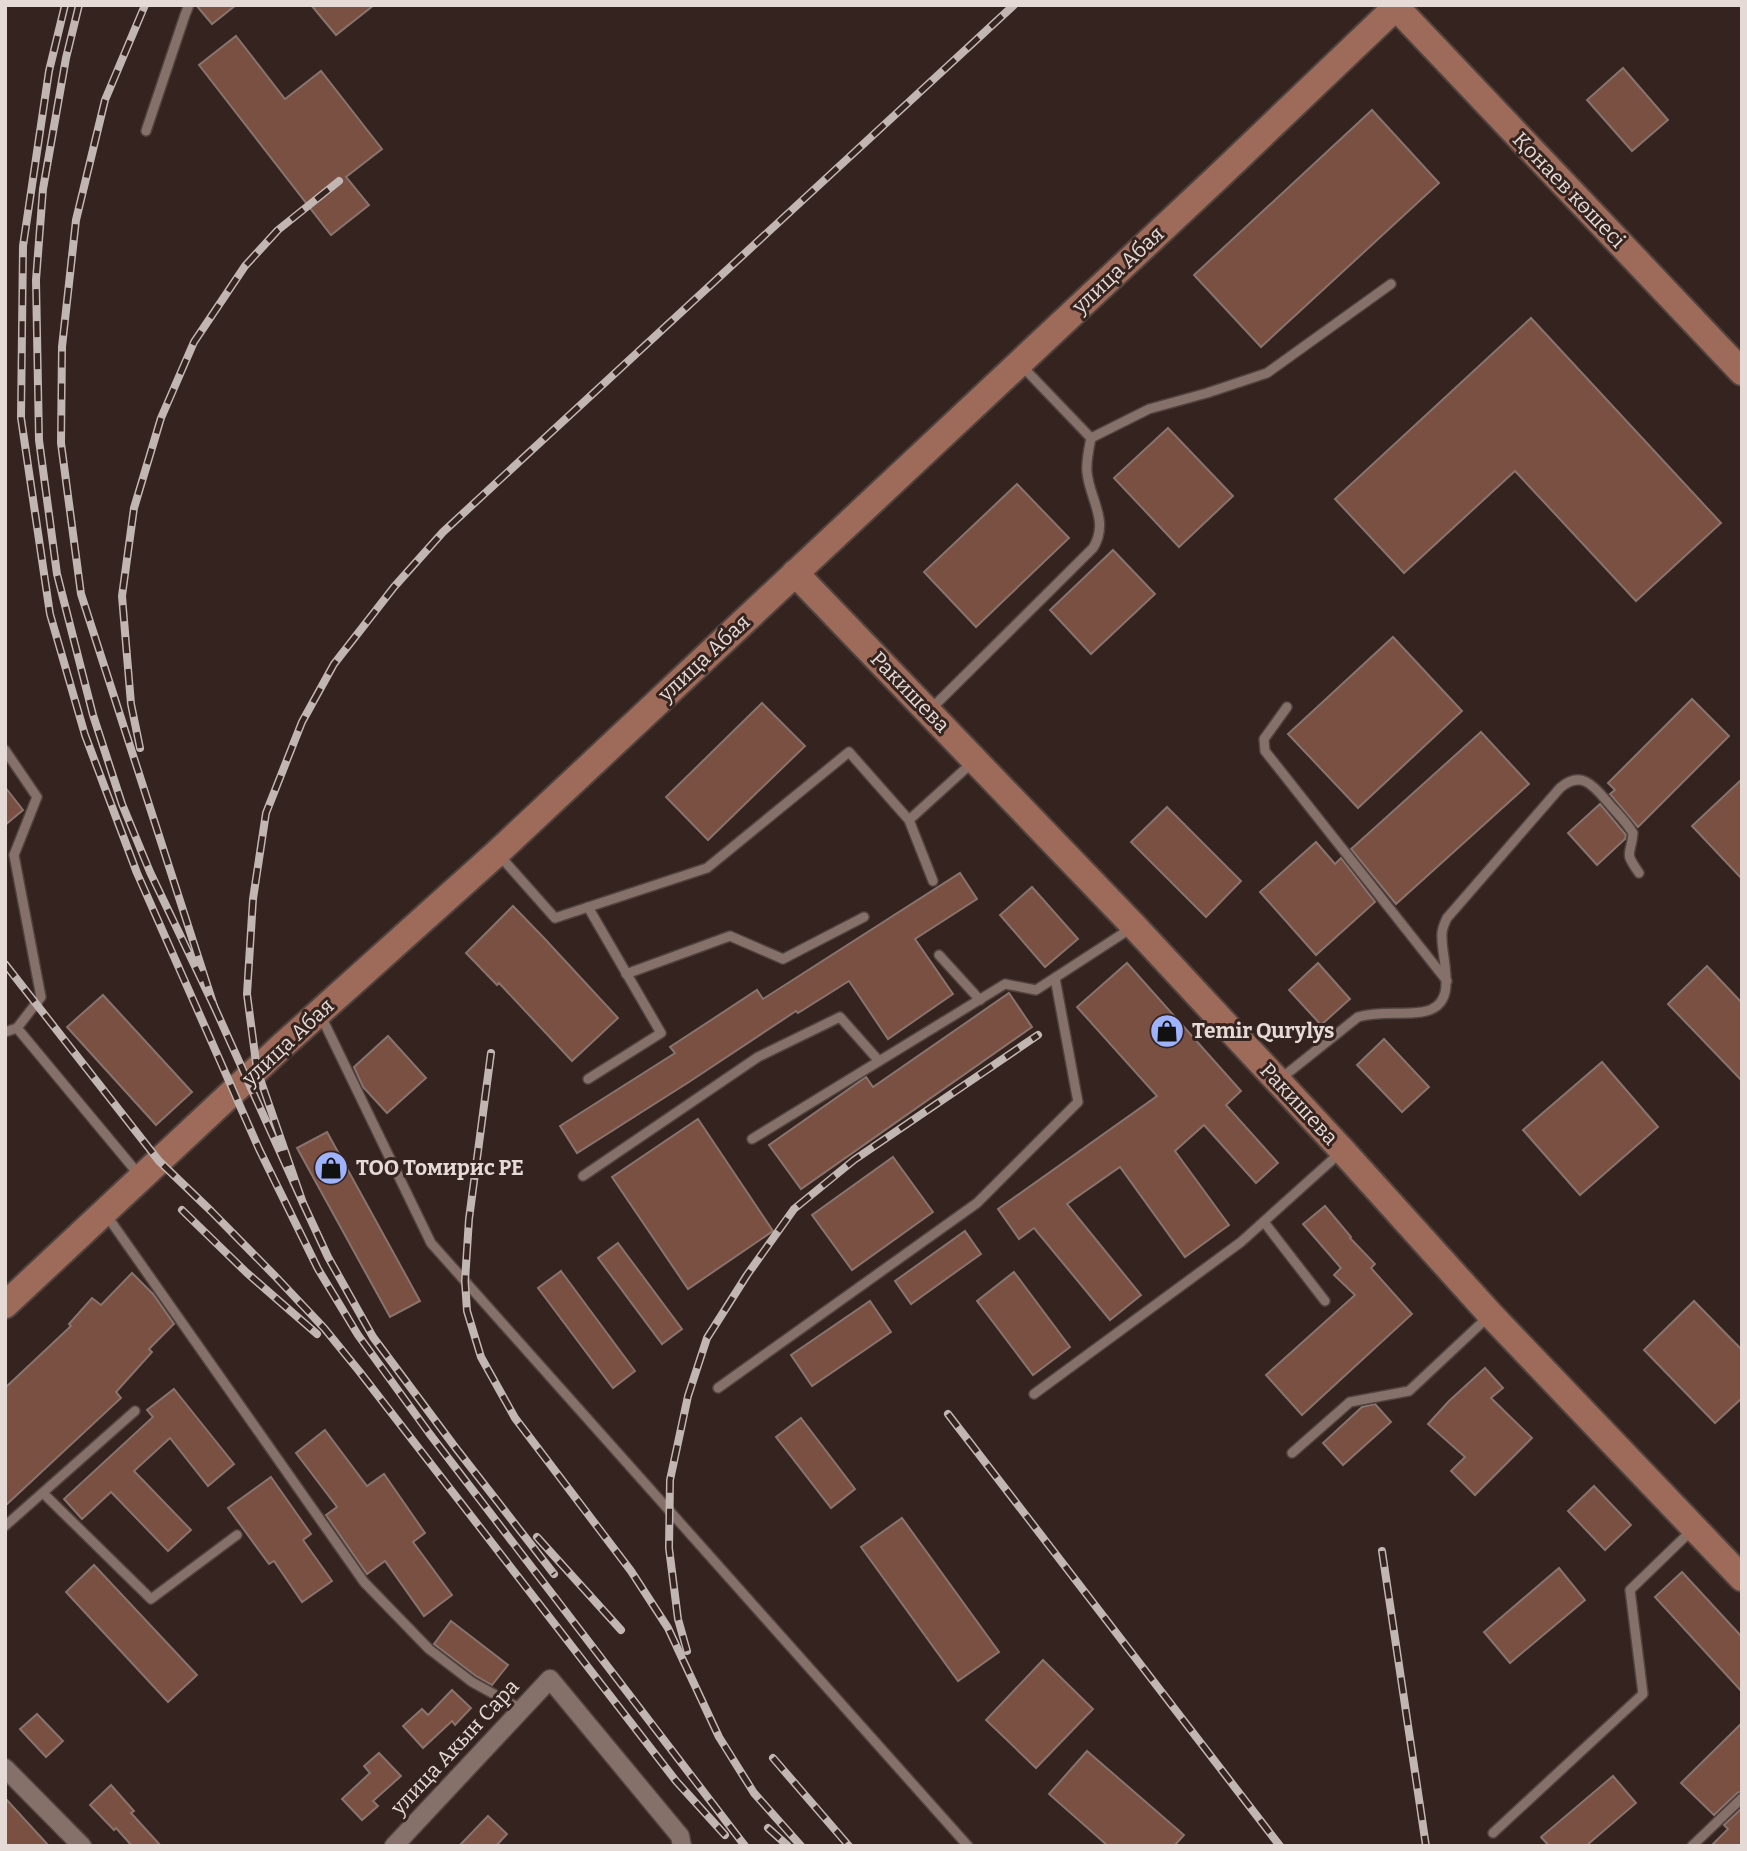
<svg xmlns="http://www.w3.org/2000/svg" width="1747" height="1851" viewBox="0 0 1747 1851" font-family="Bitter,serif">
<rect width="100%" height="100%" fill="#34231e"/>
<!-- building -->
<g fill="#7a5043" stroke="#88736d" stroke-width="2">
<polygon points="196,5 236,5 212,24"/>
<polygon points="311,5 374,5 336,35"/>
<polygon points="236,36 285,99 321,71 382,149 346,177 369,205 331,235 199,65"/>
<polygon points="1623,68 1668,120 1632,151 1587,100"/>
<polygon points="1372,110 1439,183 1261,347 1194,275"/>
<polygon points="1531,318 1721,523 1636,601 1515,471 1404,573 1335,499"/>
<polygon points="1168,428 1233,496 1179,547 1114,478"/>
<polygon points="1017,484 1069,538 976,627 924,572"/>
<polygon points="1113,550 1155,594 1091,654 1050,610"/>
<polygon points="1393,637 1462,711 1358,808 1288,734"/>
<polygon points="1692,699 1729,736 1638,827 1610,794 1615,790 1608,783"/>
<polygon points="762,703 805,746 708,840 666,797"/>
<polygon points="1481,732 1529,784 1396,904 1351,849"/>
<polygon points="1742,779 1742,879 1692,826"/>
<polygon points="5,787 23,810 5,825"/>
<polygon points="1600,804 1626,835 1625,839 1597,865 1568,833"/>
<polygon points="1167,807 1241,881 1206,917 1131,842"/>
<polygon points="1316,842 1335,864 1341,858 1375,902 1316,955 1260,892"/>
<polygon points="960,873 977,899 915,939 953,994 888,1039 849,981 798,1013 796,1011 689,1082 577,1153 560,1126 675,1053 670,1047 757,990 763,999"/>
<polygon points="1032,887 1078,939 1045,967 1000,915"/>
<polygon points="513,906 544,938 618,1018 572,1061 499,983 497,985 466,953"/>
<polygon points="1127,963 1241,1091 1226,1105 1278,1163 1256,1183 1204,1125 1175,1151 1229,1225 1185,1257 1120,1167 1067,1204 1141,1295 1110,1320 1034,1228 1019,1239 998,1209 1157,1096 1077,1007"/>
<polygon points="1318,963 1350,999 1321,1025 1289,990"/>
<polygon points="1707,966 1742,1003 1742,1081 1668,1004"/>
<polygon points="1009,993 1032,1027 801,1189 769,1145 866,1077 873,1087"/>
<polygon points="103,995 192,1092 156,1125 67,1027"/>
<polygon points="388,1036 426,1078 387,1113 363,1087 354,1067"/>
<polygon points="1384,1039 1429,1087 1402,1112 1357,1065"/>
<polygon points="1602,1062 1658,1127 1580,1195 1523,1130"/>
<polygon points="698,1119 773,1231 688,1289 612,1177"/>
<polygon points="327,1132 420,1301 390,1317 297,1148"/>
<polygon points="893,1157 933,1212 852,1270 812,1215"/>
<polygon points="1325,1206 1351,1237 1350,1238 1375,1264 1371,1268 1412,1314 1302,1415 1266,1375 1355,1295 1334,1275 1341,1268 1303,1224"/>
<polygon points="965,1231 981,1254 911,1304 895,1281"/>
<polygon points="618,1243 682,1329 662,1344 598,1258"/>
<polygon points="561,1271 635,1371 613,1388 538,1288"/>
<polygon points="1014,1272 1070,1347 1033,1375 977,1301"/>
<polygon points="132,1273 153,1294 174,1324 149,1349 152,1352 116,1392 121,1398 5,1506 5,1388 71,1326 69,1324 92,1298 101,1305"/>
<polygon points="870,1301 891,1332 812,1386 791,1355"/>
<polygon points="1694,1301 1742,1350 1742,1398 1715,1423 1644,1350"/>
<polygon points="1485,1368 1503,1388 1491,1398 1532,1438 1475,1495 1451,1471 1465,1457 1428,1424 1449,1401"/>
<polygon points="174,1389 234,1464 208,1486 170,1438 134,1471 191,1530 168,1551 111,1492 82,1519 64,1499 153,1417 147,1410"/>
<polygon points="1375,1404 1391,1422 1343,1465 1323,1443 1362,1407"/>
<polygon points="801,1418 855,1489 831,1508 776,1437"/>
<polygon points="325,1430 367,1486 384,1474 425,1533 413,1542 452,1595 424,1616 385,1561 367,1574 326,1515 337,1507 296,1453"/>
<polygon points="271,1477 311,1534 303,1540 332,1581 302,1602 274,1561 269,1564 228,1508"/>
<polygon points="1594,1486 1631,1525 1605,1550 1568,1511"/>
<polygon points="902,1518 999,1652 958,1681 861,1547"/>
<polygon points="94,1565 197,1675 168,1702 66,1592"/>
<polygon points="1559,1568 1585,1600 1510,1663 1484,1632"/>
<polygon points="1682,1572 1742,1637 1742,1692 1655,1597"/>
<polygon points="451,1621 508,1665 492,1685 476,1676 434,1644"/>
<polygon points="1043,1660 1093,1709 1036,1768 986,1720"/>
<polygon points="452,1690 471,1708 455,1725 452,1721 423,1748 403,1726 422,1709 428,1715"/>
<polygon points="37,1714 63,1741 46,1757 20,1729"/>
<polygon points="1742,1723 1742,1791 1737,1793 1714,1815 1681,1783"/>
<polygon points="1087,1751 1184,1835 1174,1846 1108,1846 1049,1794"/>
<polygon points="379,1753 401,1776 373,1801 378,1806 362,1820 342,1799 370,1773 364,1766"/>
<polygon points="1613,1776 1636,1803 1586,1846 1549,1846 1541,1837"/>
<polygon points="111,1785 134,1811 131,1813 161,1846 132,1846 116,1828 114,1830 90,1805"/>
<polygon points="5,1798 49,1846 5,1846"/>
<polygon points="1742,1808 1742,1846 1711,1846 1728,1829 1724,1825"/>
<polygon points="488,1816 507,1834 496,1846 459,1846"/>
</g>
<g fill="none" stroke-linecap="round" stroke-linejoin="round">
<!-- lane casing -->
<g stroke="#50423e" stroke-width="12">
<g id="lane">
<polyline points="146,131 185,15 189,5"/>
<polyline points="1091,438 1149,409 1207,393 1267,373 1391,284"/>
<polyline points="1287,707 1264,739 1265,751 1447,981"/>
<path d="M930,710l163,-162c17,-27 -4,-50 -6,-76 -1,-11 2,-24 4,-34l-71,-74"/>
<polyline points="5,750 37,797 14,855 41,997 17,1028 140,1176"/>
<polyline points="909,820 933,881"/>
<polyline points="500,856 555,918 707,868 849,752 909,820 974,761"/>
<polyline points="939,955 980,1000"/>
<polyline points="626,974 730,936 783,959 864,917"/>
<polyline points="320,1014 431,1243 968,1846"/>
<polyline points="5,1032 17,1028"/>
<polyline points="588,1079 661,1033 588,907"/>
<path d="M1279,1080l79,-63c21,-6 42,-2 64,-5 38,-6 20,-49 20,-74 -1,-7 2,-14 5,-20l113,-130c23,-20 36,1 51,18 8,9 16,17 22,27 -2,24 -10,17 6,40"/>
<polyline points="752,1139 1005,984 1036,990 1133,927"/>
<polyline points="583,1176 758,1057 840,1017 879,1061"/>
<polyline points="105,1213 364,1582 429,1649 472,1682 521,1709"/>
<polyline points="1264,1222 1325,1301"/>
<polyline points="718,1388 977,1203 1078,1102 1055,978"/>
<polyline points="1034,1394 1241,1242 1341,1152"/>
<polyline points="1292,1453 1350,1402 1409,1391 1489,1316"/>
<polyline points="43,1493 151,1599 237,1535"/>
<polyline points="5,1526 135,1411"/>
<polyline points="1493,1833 1643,1694 1630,1590 1693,1529"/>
<polyline points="1692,1846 1742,1798"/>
</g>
</g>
<!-- street casing -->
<g stroke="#50423e" stroke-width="21">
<g id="street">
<polyline points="5,1768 82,1846"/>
<polyline points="394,1846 550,1679 680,1836 682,1846"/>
</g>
</g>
<!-- secondary casing -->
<g stroke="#50423e" stroke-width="30">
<g id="secondary">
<polyline points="795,573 1134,926 1342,1150 1490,1314 1742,1578"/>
<polyline points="5,1305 282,1046 497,853 1218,177 1396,7 1742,372"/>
</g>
</g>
<!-- lane -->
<use href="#lane" stroke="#85706a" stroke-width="9"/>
<!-- street -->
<use href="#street" stroke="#85706a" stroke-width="18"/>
<!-- secondary -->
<use href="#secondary" stroke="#9e6a59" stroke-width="26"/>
<!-- rail casing -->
<g stroke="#c2b6b2" stroke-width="8">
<g id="rail">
<polyline points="65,5 49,71 23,246 21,418 50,614 85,735 137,873 259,1149 318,1269 358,1335 429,1433 745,1846"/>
<polyline points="79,5 66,58 43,189 36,280 39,440 57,574 93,715 122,804 150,872 214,1006 81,594 61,443 62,347 76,220 105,100 145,5"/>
<polyline points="140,748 131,704 122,596 134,508 161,418 194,342 245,266 278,230 339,181"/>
<polyline points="5,964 159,1161 211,1211 275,1276 324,1328 359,1371 676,1781 725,1835"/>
<polyline points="214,1006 303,1203 257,1070 247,994 253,899 266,813 302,722 334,664 394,587 443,532 1014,5"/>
<polyline points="491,1053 469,1219 465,1281 467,1311 481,1357 515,1418 631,1571 668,1628 719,1737 754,1793 801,1846"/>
<polyline points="303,1203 328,1257 373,1337 455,1447 554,1574"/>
<polyline points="182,1210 247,1273 317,1334"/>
<polyline points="948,1414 1280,1846"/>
<polyline points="537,1537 621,1630"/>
<polyline points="1382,1551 1426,1846"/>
<polyline points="687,1651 678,1619 669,1548 670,1480 688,1396 707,1338 747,1275 794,1209 854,1160 1038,1035"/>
<polyline points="773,1758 849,1846"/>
<polyline points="768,1828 788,1846"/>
</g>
</g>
<!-- rail -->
<use href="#rail" stroke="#34231e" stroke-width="5" stroke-dasharray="16" stroke-linecap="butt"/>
</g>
<!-- icons -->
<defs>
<g id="shop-disc" transform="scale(1.75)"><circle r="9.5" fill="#9fb3fd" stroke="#34231e"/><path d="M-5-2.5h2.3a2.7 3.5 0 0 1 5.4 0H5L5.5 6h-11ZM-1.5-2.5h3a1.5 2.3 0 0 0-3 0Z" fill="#111"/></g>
</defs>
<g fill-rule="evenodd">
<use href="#shop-disc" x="1167" y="1031"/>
<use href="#shop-disc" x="331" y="1168"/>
</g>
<g text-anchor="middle" stroke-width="6" stroke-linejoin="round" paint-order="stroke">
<!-- street labels -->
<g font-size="21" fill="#e5dad6" stroke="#34231e">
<text transform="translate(1569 190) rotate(46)" y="7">Қонаев көшесі</text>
<text transform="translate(1118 270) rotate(-43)" y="7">улица Абая</text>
<text transform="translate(704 658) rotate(-43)" y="7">улица Абая</text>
<text transform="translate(910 692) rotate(46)" y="7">Ракишева</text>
<text transform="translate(288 1042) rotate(-43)" y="7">улица Абая</text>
<text transform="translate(1299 1104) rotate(47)" y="7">Ракишева</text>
<text transform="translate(455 1747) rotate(-47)" y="7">улица Акын Сара</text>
</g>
<!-- poi labels -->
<g font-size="21" font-weight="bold" fill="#e5dad6" stroke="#34231e" text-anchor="start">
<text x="1192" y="1038">Temir Qurylys</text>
<text x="356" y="1175">ТОО Томирис РЕ</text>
</g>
</g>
<!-- border -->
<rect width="1747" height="1851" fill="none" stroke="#e5dad6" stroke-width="14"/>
</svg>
